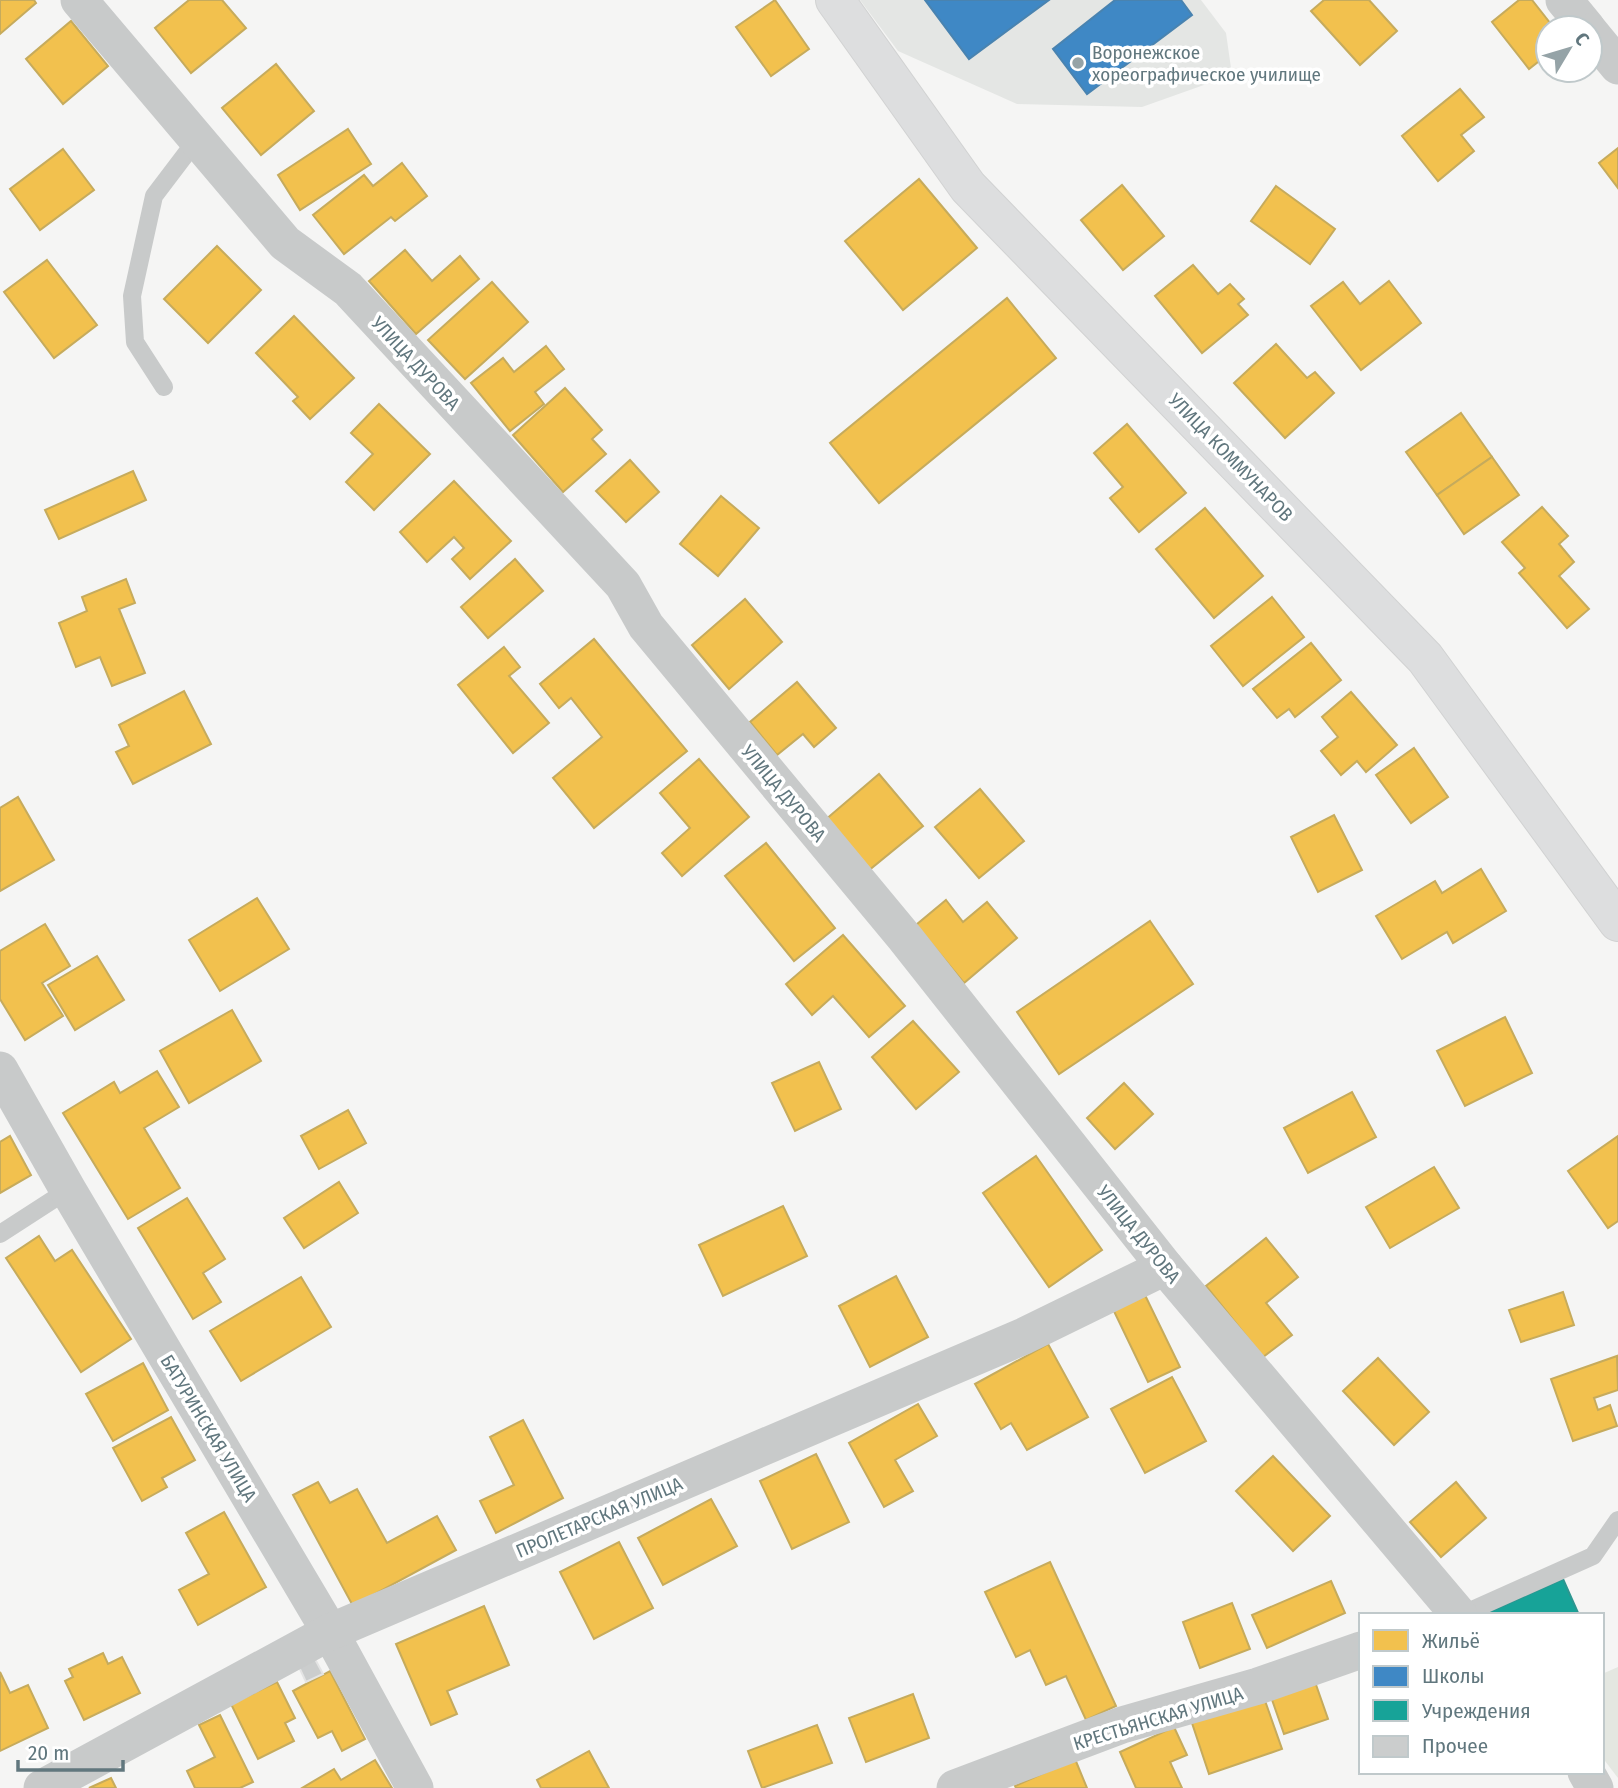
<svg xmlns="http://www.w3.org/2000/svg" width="1618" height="1788" viewBox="0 0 1618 1788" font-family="'Fira Sans Condensed',sans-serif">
<rect width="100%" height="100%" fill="#f5f5f4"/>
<!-- built -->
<polygon fill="#e4e6e4" points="860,0 1201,0 1226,33 1232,75 1142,107 1017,104 898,51"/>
<!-- green -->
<polygon fill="#e4e7e1" points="1618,1667 1618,1778 1602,1757 1602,1674"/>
<!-- homes -->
<g fill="#f2c14e" stroke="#c6ab5c" stroke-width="2">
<polygon points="0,0 34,0 36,3 0,34"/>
<polygon points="189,0 222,0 246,28 191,73 155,28"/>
<polygon points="775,0 809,49 771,76 736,27"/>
<polygon points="1324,0 1369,0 1397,31 1360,65 1311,11"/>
<polygon points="1519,0 1532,0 1554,28 1548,28 1548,54 1529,69 1492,22"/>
<polygon points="71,21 108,66 63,104 26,59"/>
<polygon points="276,64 314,111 261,155 222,108"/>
<polygon points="1460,89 1484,117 1461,135 1474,151 1438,181 1402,136"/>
<polygon points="348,129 371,164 300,210 278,175"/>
<polygon points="1618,148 1618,188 1599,163"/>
<polygon points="63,149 94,190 40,230 10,189"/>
<polygon points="402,163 427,196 395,221 391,217 344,254 313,215 364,175 373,186"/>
<polygon points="919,179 977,248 903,310 845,241"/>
<polygon points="1122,185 1164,236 1123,270 1081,220"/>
<polygon points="1276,186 1335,229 1310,264 1251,221"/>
<polygon points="217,246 261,290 208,343 164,299"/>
<polygon points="405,250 432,281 460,256 479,279 416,334 369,281"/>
<polygon points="47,260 97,325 54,358 4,292"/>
<polygon points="1193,265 1218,294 1230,284 1244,299 1238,304 1248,315 1202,353 1155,296"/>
<polygon points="1389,281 1421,323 1361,370 1311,306 1343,282 1360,304"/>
<polygon points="492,282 528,322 465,379 428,340"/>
<polygon points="1007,298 1056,358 879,503 830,443"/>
<polygon points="294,316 354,378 310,419 293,401 298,397 256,353"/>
<polygon points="1276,344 1307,378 1315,372 1334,393 1285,438 1234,383"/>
<polygon points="546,346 564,369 535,392 544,404 510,431 471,383 503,358 514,372"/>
<polygon points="565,388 602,430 592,439 606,454 563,492 513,435"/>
<polygon points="379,404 430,454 374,510 346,482 373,454 351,433"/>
<polygon points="1461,413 1492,457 1437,495 1406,452"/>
<polygon points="1127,424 1186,493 1139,532 1110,498 1123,487 1094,453"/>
<polygon points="1492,457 1519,495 1464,534 1437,495"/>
<polygon points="630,460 659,492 626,522 596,491"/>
<polygon points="133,471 146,500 59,539 45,510"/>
<polygon points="454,481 511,541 470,579 452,559 464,548 454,537 427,562 400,532"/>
<polygon points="721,496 759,528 718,576 680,544"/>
<polygon points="1542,507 1568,536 1559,544 1574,562 1559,576 1589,609 1567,628 1519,573 1525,568 1502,542"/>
<polygon points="1205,508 1263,576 1214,618 1156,549"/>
<polygon points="515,559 543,591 488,638 461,607"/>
<polygon points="126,579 135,603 119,609 145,673 112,686 100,657 76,667 59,623 87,611 82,597"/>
<polygon points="1272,597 1304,637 1243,686 1211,646"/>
<polygon points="745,599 782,642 729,689 692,645"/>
<polygon points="594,639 687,751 594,828 553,778 602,737 571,698 559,708 540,684"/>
<polygon points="1311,643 1341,680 1295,717 1289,709 1277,718 1253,689"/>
<polygon points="504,647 520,667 509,676 549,723 513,753 458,685"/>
<polygon points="797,682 836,728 814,747 803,734 777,755 750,722"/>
<polygon points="184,691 211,744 133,784 116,752 129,746 119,725"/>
<polygon points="1351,692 1397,745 1366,772 1357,761 1341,775 1321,751 1338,737 1322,717"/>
<polygon points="1414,748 1448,797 1411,823 1376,775"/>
<polygon points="699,759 749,817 682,876 662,853 690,828 660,793"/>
<polygon points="879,774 923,826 868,871 825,820"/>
<polygon points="980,789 1024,841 979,878 935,827"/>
<polygon points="18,797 54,860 0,891 0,808"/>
<polygon points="1334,815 1362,870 1318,892 1291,837"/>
<polygon points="766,843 835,928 794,961 725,876"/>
<polygon points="1481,869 1506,911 1453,943 1447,932 1402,959 1376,916 1435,881 1442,893"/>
<polygon points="257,898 289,949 220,991 189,940"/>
<polygon points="946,900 963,922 987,902 1017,938 964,983 916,925"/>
<polygon points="1150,921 1193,984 1059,1074 1017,1012"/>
<polygon points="45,924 70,966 42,983 63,1016 25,1040 0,999 0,951"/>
<polygon points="843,935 905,1006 869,1037 833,996 812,1015 786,984"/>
<polygon points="97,956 124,1000 75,1030 48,985"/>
<polygon points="232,1010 261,1061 189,1103 160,1051"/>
<polygon points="1505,1017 1532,1073 1465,1106 1437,1051"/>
<polygon points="913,1021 959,1072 916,1109 872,1057"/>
<polygon points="819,1062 841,1109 795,1131 772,1083"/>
<polygon points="157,1071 179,1107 144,1128 180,1188 128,1219 63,1113 114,1082 120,1093"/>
<polygon points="1124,1083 1153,1114 1115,1149 1087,1118"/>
<polygon points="1352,1092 1376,1137 1308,1173 1284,1128"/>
<polygon points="348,1110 366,1143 319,1169 301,1136"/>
<polygon points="10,1136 31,1175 0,1193 0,1142"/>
<polygon points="1618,1136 1618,1221 1608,1228 1568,1171"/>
<polygon points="1036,1156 1102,1250 1049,1287 983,1193"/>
<polygon points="1434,1167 1459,1208 1390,1248 1366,1207"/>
<polygon points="339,1182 358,1213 304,1248 284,1218"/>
<polygon points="187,1198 225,1259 203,1273 221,1302 193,1319 138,1228"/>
<polygon points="783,1206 807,1256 723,1296 699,1245"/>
<polygon points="39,1236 55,1261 72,1250 131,1339 81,1372 6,1258"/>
<polygon points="1266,1238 1298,1277 1266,1303 1292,1335 1263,1357 1206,1286"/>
<polygon points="896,1276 928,1337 870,1367 839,1306"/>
<polygon points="301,1277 331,1327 241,1381 210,1331"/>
<polygon points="1143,1291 1180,1367 1148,1382 1111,1305"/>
<polygon points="1563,1292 1574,1325 1521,1342 1509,1310"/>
<polygon points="1048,1344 1088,1417 1027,1450 1011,1423 1001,1429 975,1384"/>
<polygon points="1617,1356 1618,1390 1594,1398 1598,1410 1610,1405 1617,1426 1573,1441 1551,1379"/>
<polygon points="1378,1358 1429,1412 1394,1445 1343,1391"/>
<polygon points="143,1363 168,1410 113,1441 86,1394"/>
<polygon points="1172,1377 1206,1441 1145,1473 1111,1409"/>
<polygon points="918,1404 937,1436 895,1460 913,1491 884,1507 849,1443"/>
<polygon points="171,1417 195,1460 162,1478 167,1487 142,1501 113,1448"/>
<polygon points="523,1420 563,1498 496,1533 480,1501 514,1485 490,1437"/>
<polygon points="816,1454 849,1522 792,1549 760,1481"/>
<polygon points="1273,1456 1330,1516 1293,1551 1236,1491"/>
<polygon points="318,1482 330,1503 357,1489 387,1543 437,1516 456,1550 353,1606 293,1495"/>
<polygon points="1456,1482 1486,1518 1441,1557 1410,1522"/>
<polygon points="711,1499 737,1546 663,1585 638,1538"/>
<polygon points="224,1512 266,1587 198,1625 179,1590 209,1574 186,1533"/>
<polygon points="619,1542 653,1608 594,1639 560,1572"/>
<polygon points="1050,1562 1116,1706 1086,1720 1066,1676 1046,1685 1030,1650 1016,1657 985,1592"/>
<polygon points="1331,1581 1345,1613 1267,1648 1252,1615"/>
<polygon points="1232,1603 1250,1649 1200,1668 1183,1622"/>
<polygon points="484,1606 509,1665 447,1691 457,1714 431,1725 396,1644"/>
<polygon points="103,1653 108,1664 122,1657 140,1693 84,1720 65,1681 73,1677 69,1669"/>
<polygon points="330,1671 365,1739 342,1751 332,1731 318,1738 293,1691"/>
<polygon points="0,1672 10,1693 28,1685 48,1728 0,1751"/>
<polygon points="1314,1679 1328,1719 1284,1734 1270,1694"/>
<polygon points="277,1682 295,1718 285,1723 294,1741 258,1759 231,1704"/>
<polygon points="913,1694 929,1738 866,1762 849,1718"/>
<polygon points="1263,1695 1282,1749 1209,1774 1191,1720"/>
<polygon points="220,1715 253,1782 240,1788 195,1788 187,1771 215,1757 199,1725"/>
<polygon points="817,1725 832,1763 762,1788 748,1751"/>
<polygon points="1174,1727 1187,1755 1170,1762 1182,1788 1136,1788 1120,1752"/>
<polygon points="589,1751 609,1788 541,1788 537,1780"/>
<polygon points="1075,1759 1087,1788 1016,1788 1015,1786"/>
<polygon points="375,1760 392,1788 302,1788 334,1769 341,1780"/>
<polygon points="111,1778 116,1788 89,1788"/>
</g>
<!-- schools -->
<g fill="#3f88c5" stroke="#4983b0" stroke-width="2">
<polygon points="925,0 1049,0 969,59"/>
<polygon points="1115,0 1181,0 1192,15 1087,94 1053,49"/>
</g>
<!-- public -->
<polygon fill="#17a398" stroke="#2d9690" stroke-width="2" points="1563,1579 1579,1615 1489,1615 1487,1613"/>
<!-- building -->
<polygon fill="#cbcdcd" stroke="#e4e4e4" stroke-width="2" points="315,1659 323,1674 306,1682 299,1667"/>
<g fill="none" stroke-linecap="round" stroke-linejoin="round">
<!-- secondary casing -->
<g stroke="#d1d2d2" stroke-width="40">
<polyline id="secondary" points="835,0 968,187 1425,658 1618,922"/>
</g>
<!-- lane -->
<g stroke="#c8caca" stroke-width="18">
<polyline points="164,387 135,342 132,296 154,196 198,138"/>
<polyline points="0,1234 68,1190"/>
<polyline points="1461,1615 1593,1556 1618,1520"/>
</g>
<!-- street -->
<g stroke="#c8caca" stroke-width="37">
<polyline points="79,0 285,243 348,289 623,585 646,626 905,938 1165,1267 1459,1615"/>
<polyline points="1564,0 1587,28"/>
<polyline points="1590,32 1618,66"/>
<polyline points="0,1070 68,1190 330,1632 415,1788"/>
<polyline points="1586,1772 1595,1788"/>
<polyline points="42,1788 330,1632 1024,1336 1165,1267"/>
<polyline points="955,1788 1122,1725 1258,1686 1361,1650"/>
</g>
<!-- secondary -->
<use href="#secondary" stroke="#dddedf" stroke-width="38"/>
</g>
<!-- markers -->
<circle fill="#95a3a7" stroke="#fff" stroke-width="2.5" cx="1078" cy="63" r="7"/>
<g text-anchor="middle" stroke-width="7" stroke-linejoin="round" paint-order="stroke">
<!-- poi labels -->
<g font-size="19" fill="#61777e" stroke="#fff" text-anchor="start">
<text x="1092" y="59">Воронежское<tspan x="1092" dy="22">хореографическое училище</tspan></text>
</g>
<!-- street labels -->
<g font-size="19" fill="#61777e" stroke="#fff">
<text transform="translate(416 363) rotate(47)" y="7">УЛИЦА ДУРОВА</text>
<text transform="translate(1231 457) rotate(46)" y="7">УЛИЦА КОММУНАРОВ</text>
<text transform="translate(784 793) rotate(50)" y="7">УЛИЦА ДУРОВА</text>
<text transform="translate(1139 1234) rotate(51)" y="7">УЛИЦА ДУРОВА</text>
<text transform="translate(209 1428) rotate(59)" y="7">БАТУРИНСКАЯ УЛИЦА</text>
<text transform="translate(599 1517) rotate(-23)" y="7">ПРОЛЕТАРСКАЯ УЛИЦА</text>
<text transform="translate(1158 1718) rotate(-17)" y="7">КРЕСТЬЯНСКАЯ УЛИЦА</text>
</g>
</g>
<!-- legend -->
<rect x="1359" y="1613" width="245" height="161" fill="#ffffff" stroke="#c0c9cb" stroke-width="2"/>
<rect x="1373" y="1630" width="35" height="21" fill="#f2c14e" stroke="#c0c9cb" stroke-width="2"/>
<text x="1422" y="1648" font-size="21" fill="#61777e">Жильё</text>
<rect x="1373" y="1666" width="35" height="21" fill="#3f88c5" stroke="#c0c9cb" stroke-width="2"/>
<text x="1422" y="1683" font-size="21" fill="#61777e">Школы</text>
<rect x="1373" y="1700" width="35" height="21" fill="#17a398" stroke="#c0c9cb" stroke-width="2"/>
<text x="1422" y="1718" font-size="21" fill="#61777e">Учреждения</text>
<rect x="1373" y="1736" width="35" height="21" fill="#cbcdcd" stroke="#c0c9cb" stroke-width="2"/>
<text x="1422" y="1753" font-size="21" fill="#61777e">Прочее</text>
<!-- north arrow -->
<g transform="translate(1569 49) rotate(52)"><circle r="33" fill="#ffffff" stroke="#c0c9cb" stroke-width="2"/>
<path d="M0-5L12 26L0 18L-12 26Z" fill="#95a3a7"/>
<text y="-10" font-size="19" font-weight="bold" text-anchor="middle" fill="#61777e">С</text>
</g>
<!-- scale -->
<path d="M18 1760v10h105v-10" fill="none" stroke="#61777e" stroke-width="3.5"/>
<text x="28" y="1760" font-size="21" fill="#61777e" stroke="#ffffff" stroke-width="5" paint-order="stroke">20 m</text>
</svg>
